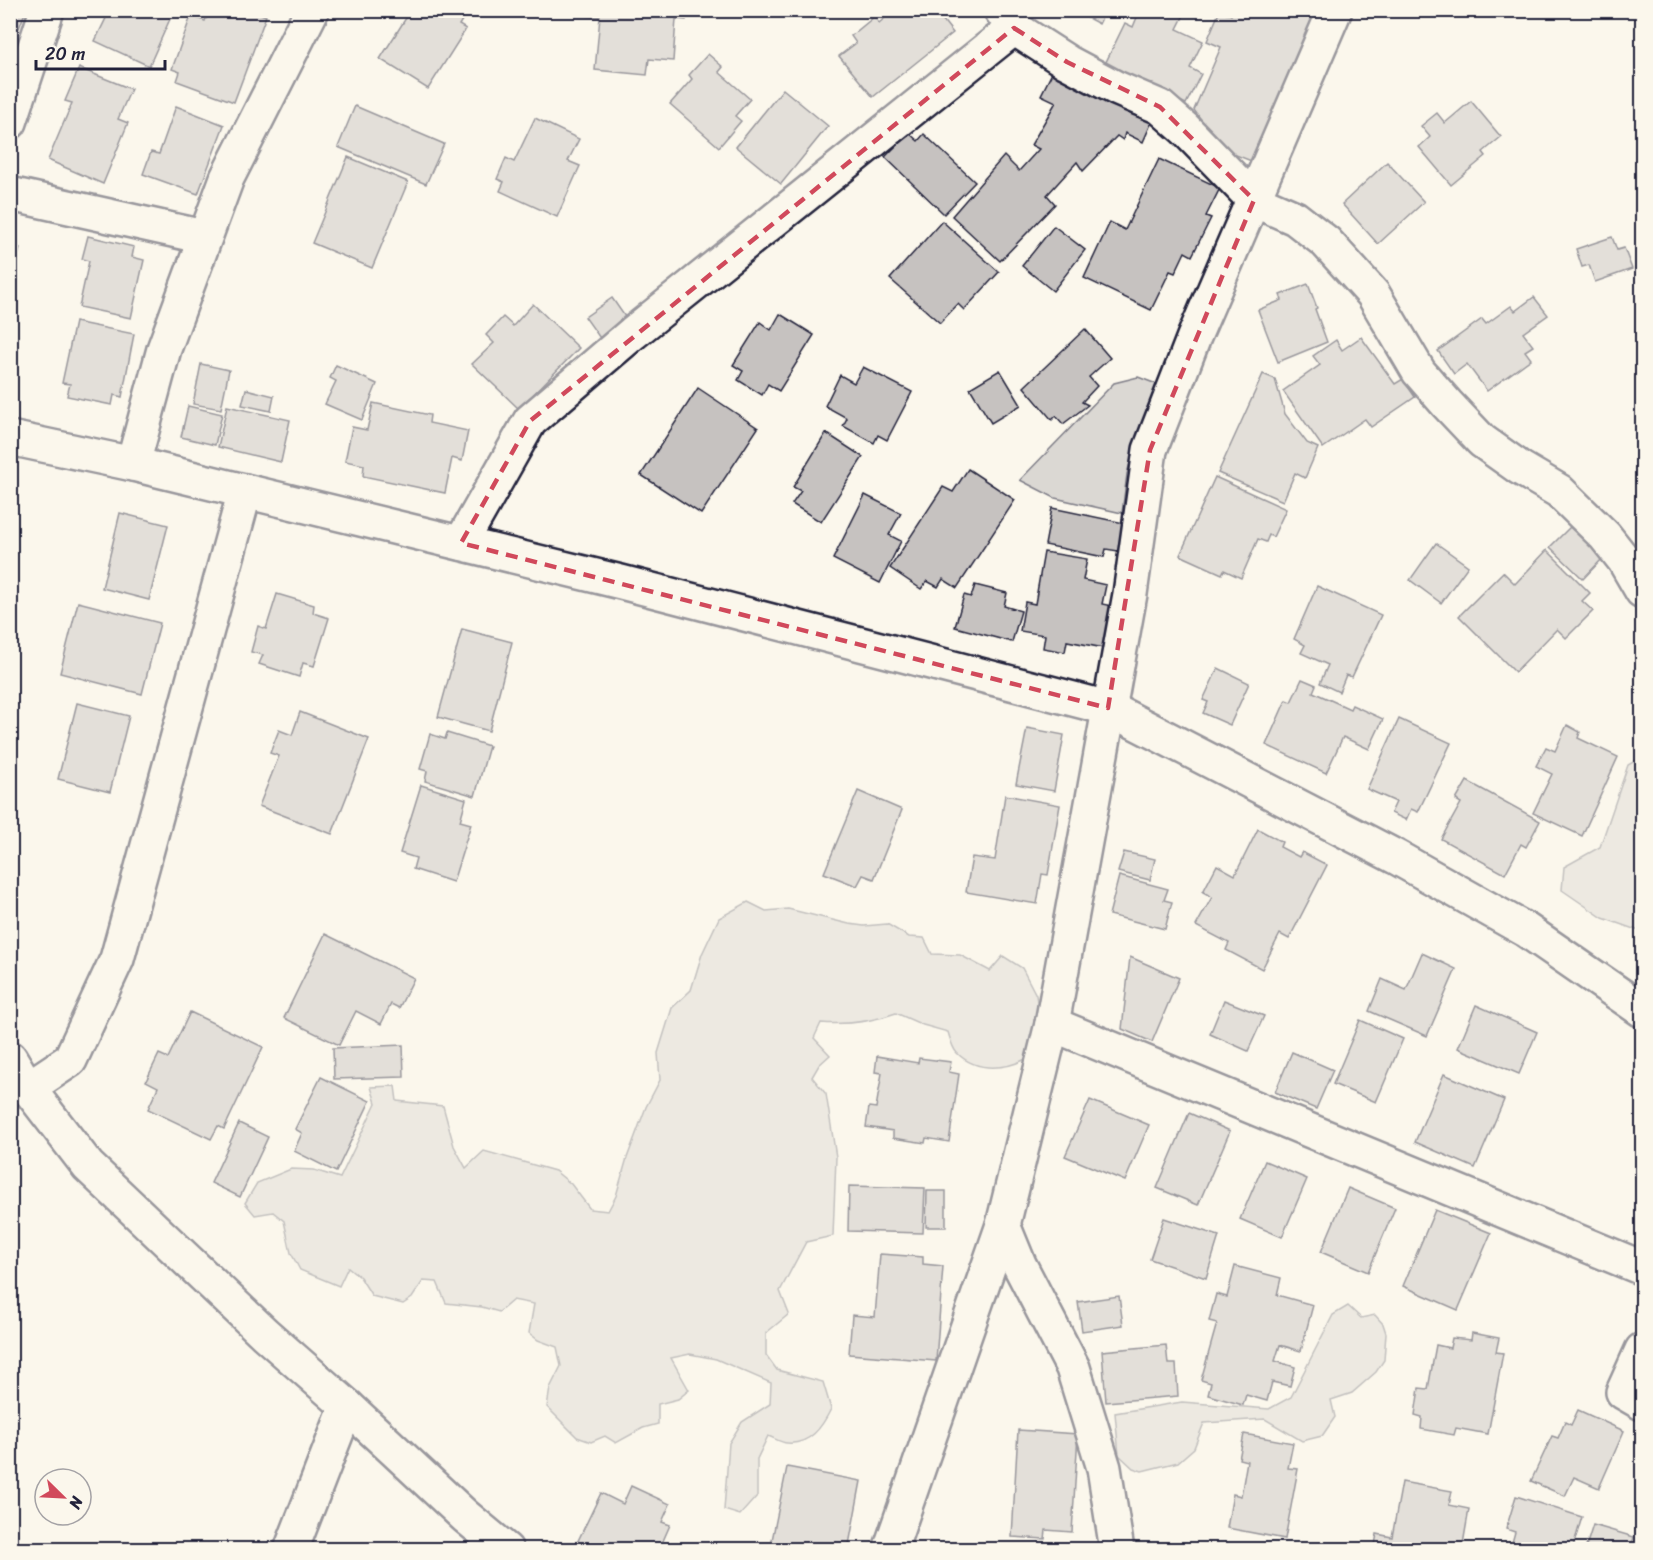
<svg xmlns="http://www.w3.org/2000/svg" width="1653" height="1560" viewBox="0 0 1653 1560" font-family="Sriracha,sans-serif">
<rect width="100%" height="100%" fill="#fbf7ec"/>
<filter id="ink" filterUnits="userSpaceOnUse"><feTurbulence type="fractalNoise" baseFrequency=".0167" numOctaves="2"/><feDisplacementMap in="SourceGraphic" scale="12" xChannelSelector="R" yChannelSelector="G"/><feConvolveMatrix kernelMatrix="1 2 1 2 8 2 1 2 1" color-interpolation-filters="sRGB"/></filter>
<g filter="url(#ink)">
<!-- green -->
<g fill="#dbd8d3" stroke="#7e7d87" stroke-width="1.5">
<polygon points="1138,377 1159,385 1138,432 1127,474 1122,513 1055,498 1020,480 1114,383"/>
<polygon points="1642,757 1642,932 1603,918 1562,890 1564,867 1600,847 1628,765"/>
<path d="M748,902l18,9 22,-2 61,15 15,2 23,-2 22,13 15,1 8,16 28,1 30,16 13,-15 19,12 14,27 4,28 -9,33c-23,14 -54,17 -74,-3 -5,-5 -7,-15 -9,-21l-25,-7 -27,-12c-25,9 -49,12 -75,10l-7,15 16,17 -11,10 -7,12 14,17 10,63 -3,79 -27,6 -26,49 9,23 -23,19v22l11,15 46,12 8,27c-9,18 -21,36 -44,34 -6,0 -13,-5 -19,-7l-11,23v37l-17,19 -16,-5 5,-67 13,-21 28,-18 1,-21 -55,-24 -26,-5 -19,4 18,32 -11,9 -20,5v20l-15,4 -27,15 -11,-7 -14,6 -14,-5 -30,-30 3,-19 11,-22 -4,-19 -19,-7 -9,-7 5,-29 -21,-4 -14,12 -17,-5 -36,-4 -9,-21 -14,-1 -11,17 -9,6 -31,-8 -12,-19 -12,-10 -9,19 -39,-16 -9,-17 -7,-32 -11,-9 -18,3 -10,-12 12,-20 34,-14 23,1 26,8 36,-75 -5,-16 24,-1 2,15 46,5 11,40 12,22 18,-17 71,20 16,13 19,25 18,2 8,-15 11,-38 19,-51 14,-27 -2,-27 14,-45 19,-18 11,-36 17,-36z"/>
<polygon points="1348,1306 1361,1318 1375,1315 1383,1324 1386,1333 1384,1360 1376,1372 1352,1393 1331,1400 1335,1417 1322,1436 1302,1441 1265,1419 1204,1423 1194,1448 1178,1462 1142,1471 1133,1468 1119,1455 1115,1413 1182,1402 1269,1409 1291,1397 1333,1315"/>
</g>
<!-- building -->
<g fill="#c6c2c0" stroke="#22223b" stroke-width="1.5">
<polygon points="10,10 26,10 19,28 10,24"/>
<polygon points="110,10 174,10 149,66 95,41"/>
<polygon points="209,10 250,10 266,16 234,102 177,81 180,72 172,69 191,16 205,21"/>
<polygon points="411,10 468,10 459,25 466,29 428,89 380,59"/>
<polygon points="588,10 687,10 686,20 676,19 673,61 649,59 647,75 595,70 600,17 588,16"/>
<polygon points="894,10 935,10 953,33 873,97 839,56 856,43 851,36 874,17 879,23"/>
<polygon points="1073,10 1106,10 1099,24"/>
<polygon points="1140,10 1176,10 1184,15 1177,29 1203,41 1190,68 1201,74 1186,104 1105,64 1125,23 1133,27"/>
<polygon points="1220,10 1231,15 1233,10 1299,10 1313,17 1274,110 1259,164 1223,150 1194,110 1221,47 1207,41"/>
<polygon points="708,54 723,67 719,72 750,99 735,116 741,121 719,147 670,104 692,79 689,75"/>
<polygon points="79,68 131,89 118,119 128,123 103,184 48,160 72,103 65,101"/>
<polygon points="1054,69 1154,117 1143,142 1125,133 1123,140 1117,136 1083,171 1077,162 1047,195 1055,204 1000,261 952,216 1004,156 1019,171 1039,149 1031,145 1056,102 1041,95"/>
<polygon points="783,89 828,126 781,184 736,147"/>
<polygon points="1471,101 1501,137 1483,152 1486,156 1451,185 1419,147 1430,137 1421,126 1437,113 1445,123"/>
<polygon points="176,106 224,125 198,194 143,174 151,152 159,154"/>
<polygon points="355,106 444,144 426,184 338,147"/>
<polygon points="535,118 579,139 568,161 580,166 557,217 500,191 504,182 497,179 506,158 514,162"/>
<polygon points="909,133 918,141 924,134 975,182 944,214 885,157"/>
<polygon points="348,157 408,182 372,268 312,243"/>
<polygon points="1159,159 1220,188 1206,216 1211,218 1192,256 1185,252 1175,273 1170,271 1151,310 1084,278 1110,222 1125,230"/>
<polygon points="1387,162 1424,202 1378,244 1342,204"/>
<polygon points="942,221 999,272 964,310 958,304 940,323 890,279"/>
<polygon points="1054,226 1085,250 1053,291 1022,266"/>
<polygon points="88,236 134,247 132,257 144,260 131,318 79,307 89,261 82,259"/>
<polygon points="1612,237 1617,250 1624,248 1632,269 1595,282 1589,265 1582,267 1576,249"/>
<polygon points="10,246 20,248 15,268 10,267"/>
<polygon points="1308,284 1317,308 1315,309 1327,342 1278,362 1258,310 1282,300 1280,295"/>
<polygon points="1534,297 1548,315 1523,333 1533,346 1525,351 1531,359 1487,391 1467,364 1454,374 1438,351 1482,319 1486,324 1511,306 1515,311"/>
<polygon points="612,298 628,321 602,341 585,317"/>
<polygon points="533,304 579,348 519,409 472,364 494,343 486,335 503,317 513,326"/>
<polygon points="780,314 814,335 779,391 768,384 762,395 738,380 743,371 733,365 760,322 771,330"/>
<polygon points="75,322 134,334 122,397 114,395 112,405 67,396 70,384 62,383"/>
<polygon points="1085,329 1110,358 1089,377 1097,386 1082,402 1088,405 1063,424 1056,416 1052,420 1024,387"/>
<polygon points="1361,337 1395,384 1403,379 1415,397 1371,427 1365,419 1323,448 1283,391 1320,365 1313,356 1336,340 1342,350"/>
<polygon points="201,364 229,370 221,409 193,404"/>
<polygon points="336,365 377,384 362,420 325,404 336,381 330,378"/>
<polygon points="863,367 912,392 887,440 878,435 874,443 843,426 847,418 825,406 840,375 854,383"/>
<polygon points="1000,370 1021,405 991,423 970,388"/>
<polygon points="1263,374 1275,379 1285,414 1307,443 1318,448 1305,478 1295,473 1283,501 1218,473"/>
<polygon points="698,388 758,428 701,514 641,475"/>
<polygon points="246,389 274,396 271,411 242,405"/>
<polygon points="373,403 430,415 429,423 468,431 462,461 452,458 445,493 363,476 364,465 345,461 352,427 367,430"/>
<polygon points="188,406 222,414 215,445 181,437"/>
<polygon points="227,406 290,420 281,462 218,447"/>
<polygon points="826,433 863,457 821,522 792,504 801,491 793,487"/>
<polygon points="968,469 1015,500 957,588 943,579 938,587 927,581 921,589 890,568 943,487 953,492"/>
<polygon points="1215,477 1286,509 1273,537 1269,535 1266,542 1258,539 1241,578 1224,570 1222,574 1180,555"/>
<polygon points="865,495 901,513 889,535 901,541 880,583 833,559"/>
<polygon points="1052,508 1124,523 1118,551 1106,549 1104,557 1045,545"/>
<polygon points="120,513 168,525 149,600 102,588"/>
<polygon points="1570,527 1603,558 1583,579 1550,547"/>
<polygon points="1436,543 1468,566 1441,603 1410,580"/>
<polygon points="1547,550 1590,593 1582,601 1593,611 1566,638 1557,629 1515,672 1459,616 1503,572 1515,584"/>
<polygon points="1044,552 1087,559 1083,580 1106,585 1102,604 1112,606 1104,648 1067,641 1065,652 1043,648 1045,635 1020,631 1025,602 1035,604"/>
<polygon points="975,585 1007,593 1004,606 1021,611 1012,642 955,627 964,595 971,597"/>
<polygon points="1317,586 1381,615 1352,677 1346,675 1339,692 1320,683 1328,665 1301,653 1305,645 1294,639"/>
<polygon points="277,594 314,605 313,613 329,618 314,666 303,663 299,677 259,664 263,655 251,652 258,626 266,629"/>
<polygon points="78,602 160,623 142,694 60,673"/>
<polygon points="462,629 512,642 489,731 438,717"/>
<polygon points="1218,668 1249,683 1230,725 1203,713 1208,702 1203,700"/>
<polygon points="1302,679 1316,685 1313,692 1350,709 1352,705 1383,719 1369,749 1343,737 1326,773 1266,745 1286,700 1291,702"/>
<polygon points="77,703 129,716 110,792 58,779"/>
<polygon points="300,712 369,739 332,834 259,806 279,756 270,753 279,730 292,735"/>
<polygon points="1399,719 1451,743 1418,812 1411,809 1406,820 1391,813 1396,802 1367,789"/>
<polygon points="1567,725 1580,732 1578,738 1618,757 1582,836 1533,813 1552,774 1536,766 1546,747 1555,751"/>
<polygon points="1027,728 1064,735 1054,791 1016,784"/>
<polygon points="447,733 489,746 475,796 425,781 427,771 420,769 430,734 445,739"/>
<polygon points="1467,781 1540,821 1526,847 1521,844 1505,874 1441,839 1461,803 1456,800"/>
<polygon points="421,785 466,799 460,821 471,824 453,882 413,869 416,858 400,853"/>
<polygon points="858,791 902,810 874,879 863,875 857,886 824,873"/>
<polygon points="1005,795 1060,805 1048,875 1042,874 1037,904 966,892 972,857 995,860"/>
<polygon points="1258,829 1282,842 1280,847 1299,857 1302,852 1327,865 1289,939 1280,934 1262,969 1226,950 1229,943 1196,926 1212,897 1203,892 1217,865 1235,875"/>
<polygon points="1124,852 1155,859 1150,880 1118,872"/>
<polygon points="1119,876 1168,889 1164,900 1172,902 1165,929 1109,915"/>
<polygon points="325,934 414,978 399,1008 391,1004 381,1024 356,1011 339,1045 284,1018"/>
<polygon points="1422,953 1456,969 1427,1036 1369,1011 1382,979 1406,990"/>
<polygon points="1130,957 1179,978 1152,1042 1122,1029"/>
<polygon points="1224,1000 1264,1016 1248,1051 1210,1034"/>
<polygon points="1476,1005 1537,1032 1519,1074 1458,1048"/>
<polygon points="190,1012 263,1047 224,1129 218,1126 211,1139 148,1109 158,1087 146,1081 159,1054 168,1058"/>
<polygon points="1360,1020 1403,1039 1376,1102 1333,1084"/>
<polygon points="403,1045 404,1077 334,1079 333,1048"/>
<polygon points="1292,1052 1333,1070 1316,1109 1275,1092"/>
<polygon points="877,1056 918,1063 919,1058 951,1062 949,1072 959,1074 949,1142 926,1138 925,1143 893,1138 893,1131 866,1127 869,1107 876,1108 882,1073 875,1072"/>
<polygon points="1444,1074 1504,1100 1475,1168 1415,1142"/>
<polygon points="321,1077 370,1101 336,1172 294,1151 302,1133 295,1129"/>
<polygon points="1090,1100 1149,1125 1125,1181 1065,1156"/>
<polygon points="1189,1113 1230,1131 1198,1205 1157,1188"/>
<polygon points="239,1123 268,1137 240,1197 211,1183"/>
<polygon points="1265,1161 1307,1179 1282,1237 1240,1219"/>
<polygon points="849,1186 925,1188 923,1233 848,1231"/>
<polygon points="1348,1188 1395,1208 1368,1272 1321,1252"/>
<polygon points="927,1191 946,1191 946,1227 926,1227"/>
<polygon points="1435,1210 1491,1233 1458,1310 1403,1286"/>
<polygon points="1164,1218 1219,1236 1206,1278 1150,1259"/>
<polygon points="880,1254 923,1257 923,1264 943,1266 936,1361 849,1354 852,1315 875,1317"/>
<polygon points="1235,1266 1281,1278 1277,1295 1313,1305 1301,1351 1280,1345 1275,1361 1295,1367 1290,1386 1272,1382 1267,1401 1246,1395 1243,1405 1208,1395 1211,1383 1201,1380 1217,1323 1209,1321 1216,1294 1227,1297"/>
<polygon points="1119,1296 1123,1325 1082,1331 1078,1302"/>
<polygon points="1472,1333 1499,1338 1496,1352 1503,1353 1488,1434 1456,1428 1454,1435 1421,1429 1422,1417 1415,1415 1419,1388 1428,1389 1436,1345 1450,1348 1452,1338 1471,1340"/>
<polygon points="1166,1345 1168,1364 1176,1364 1178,1396 1106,1402 1102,1351"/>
<polygon points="1578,1410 1624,1431 1599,1488 1574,1477 1565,1496 1531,1481 1552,1436 1558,1438 1565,1422 1571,1425"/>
<polygon points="1018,1430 1078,1434 1072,1532 1046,1530 1045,1539 1012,1537"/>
<polygon points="1244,1434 1293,1443 1288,1468 1298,1469 1285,1539 1227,1528 1233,1494 1241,1496 1247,1461 1239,1459"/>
<polygon points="787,1467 861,1481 848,1550 770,1550"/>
<polygon points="1402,1482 1452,1491 1449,1505 1469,1509 1462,1550 1374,1550 1377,1534 1392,1537"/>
<polygon points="631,1486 670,1504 662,1522 670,1525 659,1550 574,1549 601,1493 623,1504"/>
<polygon points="1516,1496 1582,1517 1572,1550 1510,1550 1515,1532 1506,1529"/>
<polygon points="1593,1525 1634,1537 1632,1544 1642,1548 1642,1550 1585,1550"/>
</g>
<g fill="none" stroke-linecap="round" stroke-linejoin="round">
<!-- minor casing -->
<g stroke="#22223b" stroke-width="38">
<g id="minor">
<polyline points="1001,10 1014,28 1067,62 1116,88 1160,107 1185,129 1254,200 1295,218 1326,242 1373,294 1419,372 1447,404 1482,441 1520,468 1559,491 1605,536 1624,560 1642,591"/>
<polyline points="10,122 47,10"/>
<polyline points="10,194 204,237"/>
<polyline points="10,438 133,464 621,582 1108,708 1396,857 1526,930 1642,1010"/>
<polyline points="133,464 164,349 227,178 312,10"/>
<polyline points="461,543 530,421 633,333 1014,28"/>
<polyline points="1052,1024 1642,1268"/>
<polyline points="10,1058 28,1088 88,1166 265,1334 347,1406 465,1516 506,1550"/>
<polyline points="28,1088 70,1060 117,959 245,491"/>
<polyline points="1003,1225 1019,1264 1073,1368 1104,1468 1117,1550"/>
<polyline points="1642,1350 1623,1392 1642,1403"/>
<polyline points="291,1550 347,1406"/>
<polyline points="890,1550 1003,1225 1052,1024 1130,594 1150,450 1194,337 1335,10"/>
</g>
</g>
<!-- minor -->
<use href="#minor" stroke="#fbf7ec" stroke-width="33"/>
</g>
</g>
<!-- marked area -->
<path d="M0 0H1653V1560H0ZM1014,28l53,34 93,45 94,93 -104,250 -42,258 -647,-165 69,-122z" fill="#fbf7ec" fill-opacity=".55" fill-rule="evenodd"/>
<path fill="none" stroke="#d1495b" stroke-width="4.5" stroke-dasharray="12 8" stroke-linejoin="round" d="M1014,28l53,34 93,45 94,93 -104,250 -42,258 -647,-165 69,-122z"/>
<!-- margin -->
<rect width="1653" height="1560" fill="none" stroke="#fbf7ec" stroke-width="36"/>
<rect x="18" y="18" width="1617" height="1524" fill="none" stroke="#22223b" stroke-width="2" filter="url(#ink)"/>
<!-- north arrow -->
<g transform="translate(63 1497) rotate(114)"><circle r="28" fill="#fbf7ec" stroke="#a4a2a5" stroke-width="1.5"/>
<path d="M0-4.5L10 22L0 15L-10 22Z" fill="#d1495b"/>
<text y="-9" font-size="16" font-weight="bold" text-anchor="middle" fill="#22223b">N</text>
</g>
<!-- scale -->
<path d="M36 60v9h129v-9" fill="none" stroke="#22223b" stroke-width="3"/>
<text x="45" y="60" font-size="18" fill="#22223b" stroke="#fbf7ec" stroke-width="4.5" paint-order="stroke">20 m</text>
</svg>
